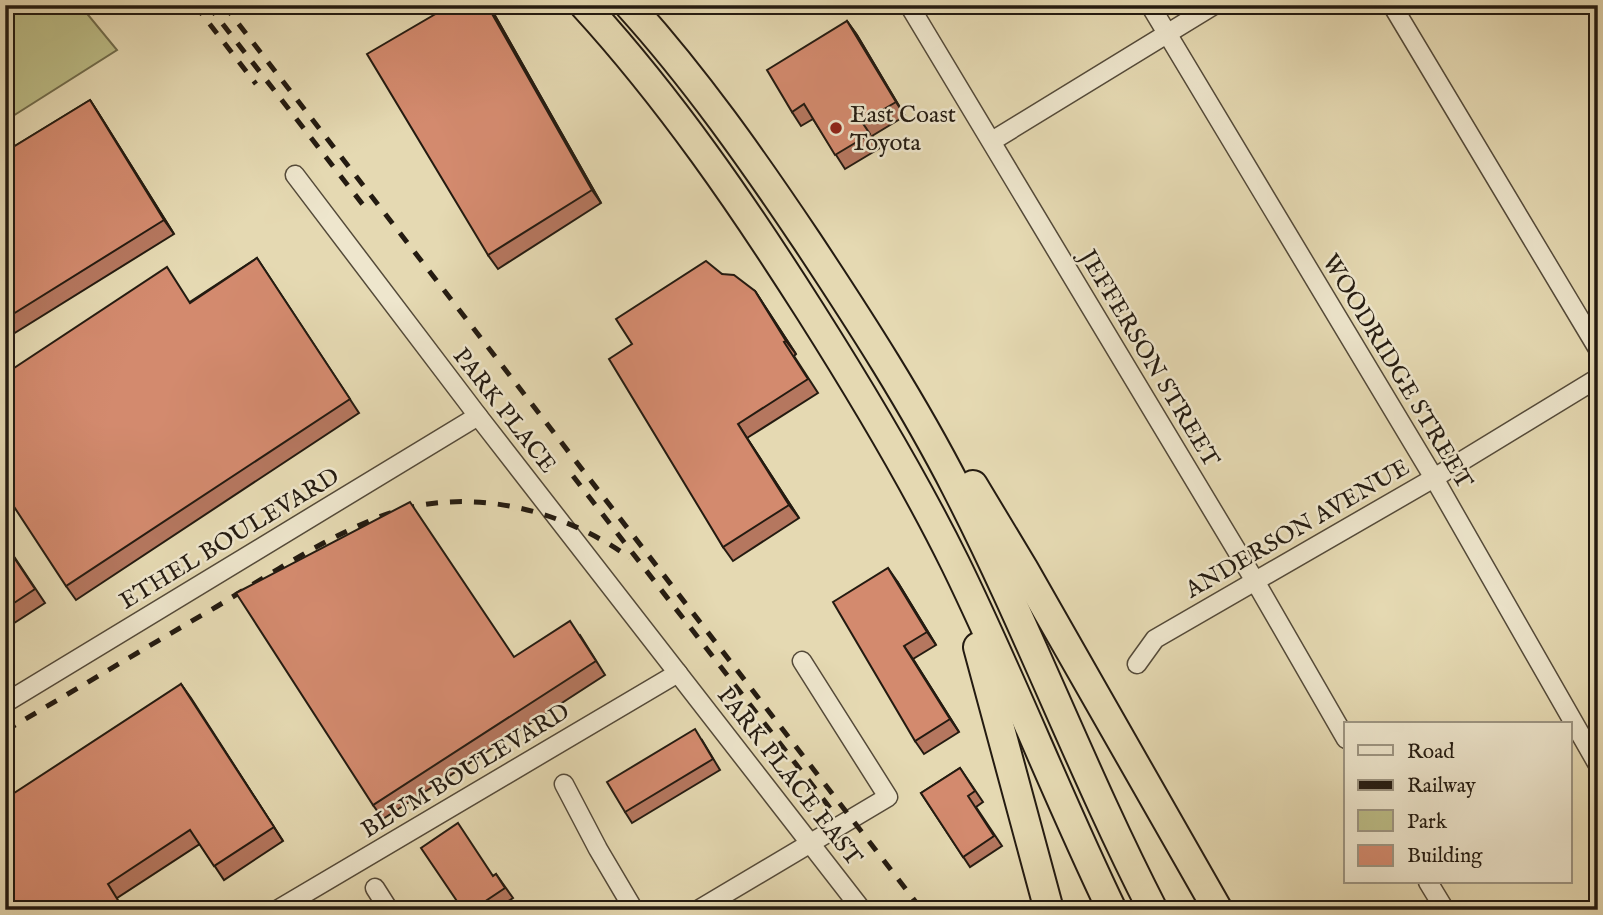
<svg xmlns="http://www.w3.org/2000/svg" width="1603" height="915" viewBox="0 0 1603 915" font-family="'IM FELL English',serif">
<rect width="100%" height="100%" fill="#e5d9b2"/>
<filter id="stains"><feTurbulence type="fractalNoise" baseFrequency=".00286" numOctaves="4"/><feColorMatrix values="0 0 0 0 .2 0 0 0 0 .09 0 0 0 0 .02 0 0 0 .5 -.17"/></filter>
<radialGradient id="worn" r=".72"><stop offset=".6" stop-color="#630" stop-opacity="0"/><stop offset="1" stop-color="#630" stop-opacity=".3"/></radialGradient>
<!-- green -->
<polygon fill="#bcbd87" stroke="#706c4c" stroke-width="2" points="5,5 80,5 117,50 5,121"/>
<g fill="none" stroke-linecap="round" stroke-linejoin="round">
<!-- minor casing -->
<g stroke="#544a39" stroke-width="21">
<g id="minor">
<polyline points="909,5 1255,581 1346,739"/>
<polyline points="1150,5 1434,478 1598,765"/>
<polyline points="1392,5 1598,349"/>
<polyline points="992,141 1214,5"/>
<polyline points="295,175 478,416 862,910"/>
<polyline points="1137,664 1155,639 1434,478 1598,378"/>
<polyline points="5,703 478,416"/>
<polyline points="564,784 598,849 634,910"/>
<polyline points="1428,882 1445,910"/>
<polyline points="375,888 389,910"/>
<polyline points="277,910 678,673"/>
<polyline points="698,910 888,797 802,661"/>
</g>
</g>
<!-- trunk casing -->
<g stroke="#241b11" stroke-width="32">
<g id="trunk">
<path d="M584,5c86,94 158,199 226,306 52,82 102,165 145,252 56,114 102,233 157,347"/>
<path d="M629,5c66,73 123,154 178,236 53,80 106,162 150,248 71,138 125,283 196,421"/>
<polyline points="973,485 1023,568 1218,910"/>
<polyline points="978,647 1049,910"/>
</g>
</g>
<!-- minor -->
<use href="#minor" stroke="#eee6cd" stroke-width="18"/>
<!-- trunk -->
<use href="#trunk" stroke="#e5d9b2" stroke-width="28"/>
<!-- rail -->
<g stroke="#241b11" stroke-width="5" stroke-dasharray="12 12" stroke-linecap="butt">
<polyline points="195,5 256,84"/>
<polyline points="208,5 367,210"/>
<polyline points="224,5 922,910"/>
<polyline points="573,476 830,808"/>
<path d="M5,731c70,-41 140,-83 211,-124 53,-32 105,-67 163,-90 84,-33 180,-10 251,41"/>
</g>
</g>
<!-- wall -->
<g fill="#b5775f" stroke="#241b11" stroke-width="2">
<polygon points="451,5 489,5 601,203 498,269 488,255"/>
<polygon points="847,21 857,35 905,116 872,136 880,148 845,169 813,119 801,126 792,112"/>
<polygon points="90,100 99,114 174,234 5,339 5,152"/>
<polygon points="257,258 359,413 76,600 66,586 190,302"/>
<polygon points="722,274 755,291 796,354 794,356 818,393 747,438 799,518 733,561 723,547 632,344"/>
<polygon points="5,543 45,603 5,629"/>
<polygon points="897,581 936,645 913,659 959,732 924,754 915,741"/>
<polygon points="580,635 605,675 383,819 373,805 514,657"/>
<polygon points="181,684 283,841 224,880 200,844 117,898 5,910"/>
<polygon points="702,740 720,770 632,823 625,812"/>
<polygon points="960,768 983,802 976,807 1002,846 970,867 921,793"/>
<polygon points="496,874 513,898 495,910 463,910 493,876"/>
</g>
<!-- shaded-wall -->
<g fill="#94614d" stroke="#241b11" stroke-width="2">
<polygon points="487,5 489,5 601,203 592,190"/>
<polygon points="847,21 857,35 905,116 896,102"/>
<polygon points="90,100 99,114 174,234 164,220"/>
<polygon points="755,291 764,305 796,354 786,341"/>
<polygon points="738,424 747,438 799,518 789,505"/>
<polygon points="888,568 897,581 936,645 927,632"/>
<polygon points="904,646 913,659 959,732 950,719"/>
<polygon points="181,684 191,698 283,841 274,827"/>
</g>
<!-- building -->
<g fill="#d38a6e" stroke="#241b11" stroke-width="2">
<polygon points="451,5 487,5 592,190 488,255 367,54"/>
<polygon points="847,21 896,102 862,122 870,134 835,155 804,104 792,112 767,70"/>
<polygon points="90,100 164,220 5,319 5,152"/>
<polygon points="257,258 350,399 66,586 5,493 5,374 167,267 190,303"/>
<polygon points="706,261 722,274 734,275 755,291 786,341 784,342 808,379 738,424 789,505 723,547 609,359 632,344 616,319"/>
<polygon points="410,502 514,657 570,621 596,661 373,805 236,593"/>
<polygon points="5,544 35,589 5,609"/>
<polygon points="888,568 927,632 904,646 950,719 915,741 833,602"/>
<polygon points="181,684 274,827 214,866 190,830 108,884 124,910 5,910 5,799"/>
<polygon points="695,729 713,759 625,812 607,782"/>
<polygon points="960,768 975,791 968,796 994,836 963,857 921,793"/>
<polygon points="458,823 493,876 496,874 505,888 472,910 463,910 421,848"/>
</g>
<!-- markers -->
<circle fill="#8f2418" stroke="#eee6cd" stroke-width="2.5" cx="836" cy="128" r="7"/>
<g text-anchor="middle" stroke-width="5" stroke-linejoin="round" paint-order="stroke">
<!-- poi labels -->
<g font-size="24" fill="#241b11" stroke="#eee6cd" text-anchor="start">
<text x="850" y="122">East Coast<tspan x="850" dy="28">Toyota</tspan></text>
</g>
<!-- street labels -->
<g font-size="24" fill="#241b11" stroke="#eee6cd">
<text transform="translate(1150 358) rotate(59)" y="8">JEFFERSON STREET</text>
<text transform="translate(1398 371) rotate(59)" y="8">WOODRIDGE STREET</text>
<text transform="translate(505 410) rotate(52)" y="8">PARK PLACE</text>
<text transform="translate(1297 528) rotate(-30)" y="8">ANDERSON AVENUE</text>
<text transform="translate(229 538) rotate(-31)" y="8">ETHEL BOULEVARD</text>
<text transform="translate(465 770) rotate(-31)" y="8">BLUM BOULEVARD</text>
<text transform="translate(790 776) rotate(52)" y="8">PARK PLACE EAST</text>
</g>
</g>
<!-- margin -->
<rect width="1603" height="915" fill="none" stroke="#e5d9b2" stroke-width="28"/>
<rect x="7" y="7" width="1589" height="901" fill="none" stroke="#241b11" stroke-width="3.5"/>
<rect x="14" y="14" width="1575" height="887" fill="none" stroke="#241b11" stroke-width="2"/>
<!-- legend -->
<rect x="1344" y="722" width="228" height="161" fill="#eee6cd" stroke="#9d9582" stroke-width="2"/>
<rect x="1358" y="745" width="35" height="10" fill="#eee6cd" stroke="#9d9582" stroke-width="2"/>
<text x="1407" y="758" font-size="21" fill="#241b11">Road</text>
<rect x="1358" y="780" width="35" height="10" fill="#241b11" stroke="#9d9582" stroke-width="2"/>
<text x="1407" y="792" font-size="21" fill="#241b11">Railway</text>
<rect x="1358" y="810" width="35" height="21" fill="#bcbd87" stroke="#9d9582" stroke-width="2"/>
<text x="1407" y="828" font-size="21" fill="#241b11">Park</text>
<rect x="1358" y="845" width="35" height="21" fill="#d38a6e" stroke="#9d9582" stroke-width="2"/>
<text x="1407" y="862" font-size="21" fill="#241b11">Building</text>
<rect width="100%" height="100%" filter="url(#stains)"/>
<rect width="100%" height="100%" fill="url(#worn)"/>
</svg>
